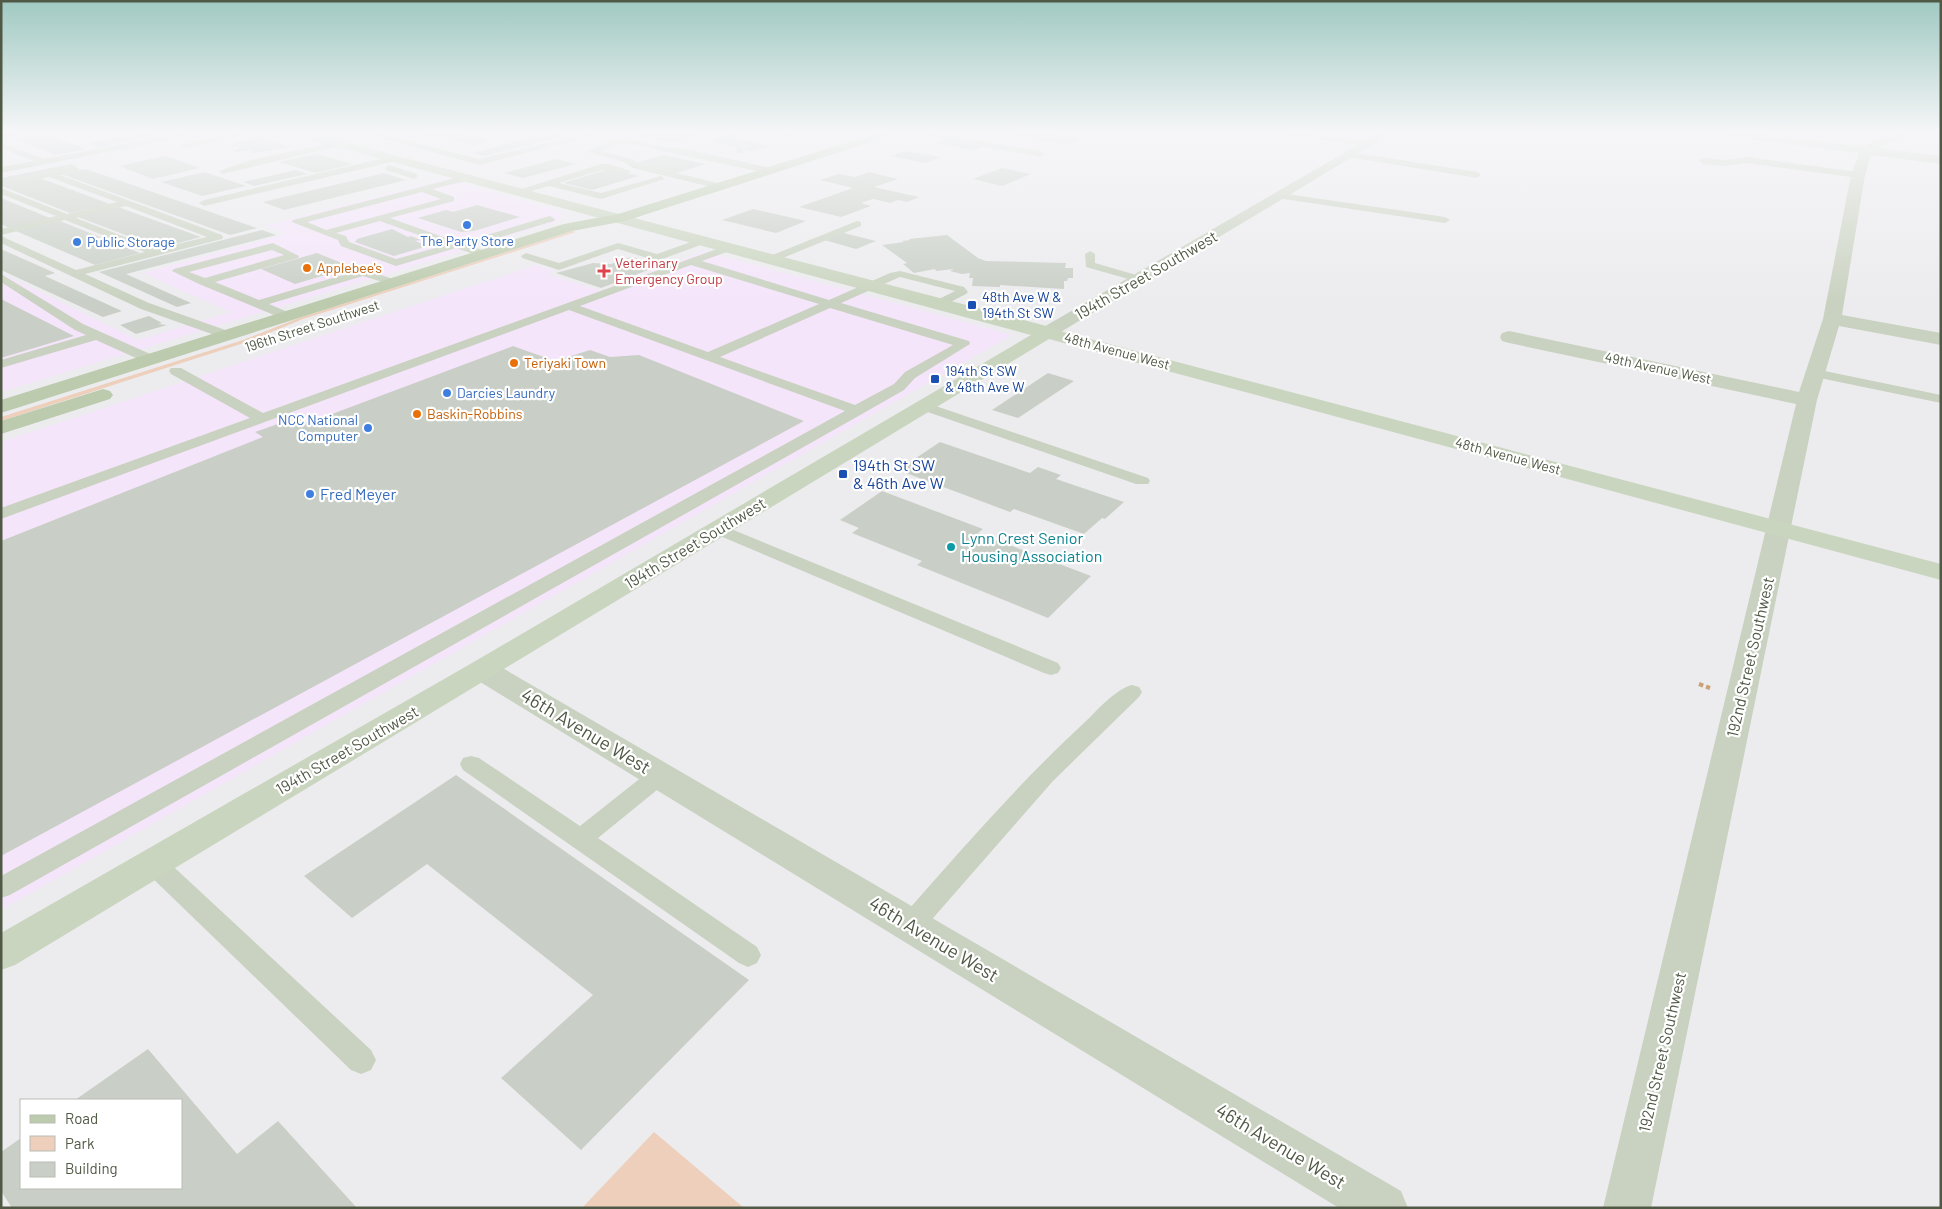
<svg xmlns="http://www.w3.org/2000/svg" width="1942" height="1209" viewBox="0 0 1942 1209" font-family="Barlow,sans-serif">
<rect width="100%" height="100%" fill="#ececef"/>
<!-- commercial -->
<g fill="#f5e5fb">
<polygon points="446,178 559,211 563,216 557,222 1,392 1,273 138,340 231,312 143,273 286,234 264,226"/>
<polygon points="703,251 1012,335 1,910 1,442 536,265 555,271 547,274 601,291"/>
</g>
<!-- green -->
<g fill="#edcfbb">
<polygon points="572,231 576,232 303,319 247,342 1,421 1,417 243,340 299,318"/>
<polygon points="654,1132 744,1208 582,1208"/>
</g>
<!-- building -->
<g fill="#c9cfc6">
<polygon points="56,132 83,132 83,133 67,136"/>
<polygon points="149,132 171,133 99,147 89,143"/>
<polygon points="421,132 449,134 456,132 492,141 474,146 439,136 432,138 414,133"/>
<polygon points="644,132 712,132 672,143 632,135"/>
<polygon points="765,132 811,132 789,138"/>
<polygon points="995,132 1036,132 1082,139 1068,145"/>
<polygon points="552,134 564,136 484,156 473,153 500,146 497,146"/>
<polygon points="46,135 86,149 56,155 17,140"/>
<polygon points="260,137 290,147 253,153 248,152 254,151 251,150 236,152 232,150 240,149 236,147 241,147 227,145"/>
<polygon points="731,138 772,146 751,151 742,149 749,147 722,141"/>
<polygon points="945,139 984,146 973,150 934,143"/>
<polygon points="905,151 940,157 925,163 890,156"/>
<polygon points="316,154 353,164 316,173 279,162"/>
<polygon points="664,155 705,164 677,173 636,163"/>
<polygon points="165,156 200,168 153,179 119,166"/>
<polygon points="557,159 576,164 523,178 504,173"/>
<polygon points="71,164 77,166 1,181 1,178"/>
<polygon points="1002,168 1031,174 1002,186 973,179"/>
<polygon points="86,169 257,228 230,235 61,174"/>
<polygon points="609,169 639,176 592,190 563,183"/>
<polygon points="296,170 307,174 254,186 243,182"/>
<polygon points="205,172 246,186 202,196 161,182"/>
<polygon points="869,172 898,179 874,187 919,197 907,202 898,200 890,203 873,199 861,203 871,206 841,217 799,207 853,188 820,180 839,174 855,177"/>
<polygon points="384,173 406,180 284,210 263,202"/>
<polygon points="40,178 110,204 70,213 2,186"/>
<polygon points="1,198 50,218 9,228 1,224"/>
<polygon points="477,205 520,217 474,231 461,232 418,218 446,210 453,212"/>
<polygon points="118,207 201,237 160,248 78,217"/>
<polygon points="753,209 806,221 776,233 722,220"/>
<polygon points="60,221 140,253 95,265 16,231"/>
<polygon points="392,229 408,237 411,236 421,240 415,241 428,246 394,256 355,242 357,239"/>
<polygon points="262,230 276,235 126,274 191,303 177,307 99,272"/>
<polygon points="844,233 876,241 856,249 824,240"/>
<polygon points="947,235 978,258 986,261 1066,263 1065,268 1073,268 1073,278 1068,278 1067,281 1064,281 1064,289 1000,285 1000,287 972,286 973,278 969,278 970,273 962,274 950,271 954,269 936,271 935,269 914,273 903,264 907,263 882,245 904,242 902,241 910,240 909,239"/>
<polygon points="1,249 55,273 45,276 122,311 103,317 1,270"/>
<polygon points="317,253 352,267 295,284 261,269"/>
<polygon points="631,257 661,265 601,288 556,273 593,263 611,264"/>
<polygon points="1,299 74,336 1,358"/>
<polygon points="149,316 162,323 158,324 167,325 136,334 120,325"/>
<polygon points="513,346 555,361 590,350 610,357 639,355 804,421 1,856 1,541 263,437 255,432 298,417 308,423"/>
<polygon points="1048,373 1074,381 1018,418 992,410"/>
<polygon points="940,442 1030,473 1038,467 1061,475 1056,479 1124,502 1105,519 1102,518 1084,534 1014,509 1010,512 898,470"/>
<polygon points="882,491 983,529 978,533 1091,576 1048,618 917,565 922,561 852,533 859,528 840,520"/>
<polygon points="456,775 749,980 581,1150 501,1078 593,995 427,864 352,918 304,876"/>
<polygon points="148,1049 237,1154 278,1121 357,1208 12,1208 1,1191 1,1152 21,1138 21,1188 181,1188 181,1100 75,1100"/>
</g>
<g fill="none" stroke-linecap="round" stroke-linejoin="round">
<!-- path -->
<polyline stroke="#caa074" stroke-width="4" stroke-dasharray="4.5 3" stroke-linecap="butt" points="1699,684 1710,688"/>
<!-- lane -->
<g fill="#c9d2c0" fill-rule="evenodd">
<polygon points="23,132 39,132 1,140 1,136"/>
<polygon points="187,132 202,132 198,134 1,173 1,167 34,161 1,148 1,143 44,159"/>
<polygon points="245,132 260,132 184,148 180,146 184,144"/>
<polygon points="360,132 372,132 479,159 593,132 606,132 479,165"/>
<polygon points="736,132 744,133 724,141 743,145 743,153 737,153 736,148 711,141"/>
<polygon points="860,132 877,132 886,135 882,137"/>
<polygon points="1258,132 1319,135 1367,142 1371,144 1367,146 1319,139 1262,134"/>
<polygon points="1366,132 1385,132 1388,134 1384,136"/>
<polygon points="928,133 1041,151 1045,154 1041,157 931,137 928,137"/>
<polygon points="617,139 626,139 670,148 686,149 771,168 775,171 771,174 626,143 600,151 632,159 639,164 726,185 728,187 723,190 633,168 626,163 587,151"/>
<polygon points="336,142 340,144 339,146 223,174 219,171 251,160"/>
<polygon points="1350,152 1477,172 1481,175 1477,178 1347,157 1346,155"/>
<polygon points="393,156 396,157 396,161 204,206 199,203 204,200"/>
<polygon points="1747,157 1858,172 1862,175 1858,178 1747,163 1725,166 1703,164 1699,161 1703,158 1725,160"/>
<polygon points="601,164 609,164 631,171 627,174 602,170 559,183 601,193 661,176 665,179 601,199 549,186 520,194 515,191"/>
<polygon points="389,165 417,174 418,176 414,179 386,170 385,168"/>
<path d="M75,166l4,3 -1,2 -18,4 162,60 1,2 -1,2 -137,35 64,29 82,29 2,3 -2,3h-8l-82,-29 -140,-66v-7l75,34 69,-18 -80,-32 -64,15v-6l55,-13 -55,-22v-6l66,26 50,-12 -68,-25 -48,10v-6zM126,206l81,31 -51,12 -80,-31z"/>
<path d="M463,176l4,3 -1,2 -34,8 22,8v4l-64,17 70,25 86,-26 4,-1 5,3 -1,2 -83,25 16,6 1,2 -1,2h-8l-23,-8 -60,18 -55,-20 -3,-6 -46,-18 1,-2zM422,192l19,7 -115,31 -19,-8zM380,221l66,24 -50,14 -47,-17 -3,-6 -10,-3z"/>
<polygon points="1280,193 1445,217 1450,220 1445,223 1277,198 1275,196"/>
<polygon points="857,221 861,222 861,226 773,262 765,262 764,260 765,258"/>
<polygon points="702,238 707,241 706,243 657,261 618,249 559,270 522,258 521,256 526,253 559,263 618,243 657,254"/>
<path d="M273,243l26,13 -1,2 -83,24 44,18 104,-31 33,11 2,2 -6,3 -29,-9 -94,28 21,9 2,3 -6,4 -87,-36 -27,-13 2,-2zM272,250l12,5 -79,23 -16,-6z"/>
<path d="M728,245l5,3 -1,2 -30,11 127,39 61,-27 10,-2 64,16 4,5 -2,2 -27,14 -6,-4 2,-3 20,-10 -55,-14 -59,26 128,38 1,3 -55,34 -11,12 -42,24 -852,481 -9,3v-22l844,-465 -276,-101 -568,209v-11l249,-90 -79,-44 -2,-3 2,-3h10l82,45zM691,265l128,39 -111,48 -128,-46zM830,308l123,37 -48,27 -11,12 -39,21 -135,-48z"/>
<polygon points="1090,251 1095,254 1095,263 1143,277 1145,279 1139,282 1086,267 1085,254"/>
<polygon points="1,274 83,324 157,357 159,360 157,363 147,363 96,340 1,368 1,360 86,335 75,330 1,282"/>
<polygon points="1815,369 1941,395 1941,403 1810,376 1808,373"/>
<polygon points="924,402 1148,478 1150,481 1148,484 1136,484 919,409 917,406 919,403"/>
<polygon points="719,524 1058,663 1061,668 1058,673 1051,675 1044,673 713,533 710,529 713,525"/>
<path d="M1132,685l7,2 3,5 -3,5 -86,84 -133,152 -9,3 -9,-3 -4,-8 4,-8c59,-67 117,-134 183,-195 13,-12 29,-32 47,-37z"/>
<polygon points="471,756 479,758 580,826 652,769 660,767 668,769 671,775 668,781 598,838 757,947 761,955 757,963 748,967 739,963 463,770 460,764 463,758"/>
<polygon points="154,854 163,857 371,1050 376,1060 371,1070 361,1074 351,1070 145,871 142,864 145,857"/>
</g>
<!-- street -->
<g fill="#c9d2c0" fill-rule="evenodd">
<polygon points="1380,132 1394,132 1054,336 1048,337 1042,336 1039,332 1042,328"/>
<path d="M1710,132h32l122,15c14,-10 31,-15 48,-15l-3,4 -32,12 64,8v8l-70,-9 -6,20 -23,140 99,18v12l-102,-19 -22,74 -166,808h-48l193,-804 -287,-61 -7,-2 -2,-4 2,-4 7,-2 290,61 24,-73 28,-144 8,-22 -143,-18z"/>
<polygon points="483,660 494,663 1401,1191 1408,1208 1339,1208 472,677 468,670 472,663"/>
</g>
<!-- secondary -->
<polygon fill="#cad5bf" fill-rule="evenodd" points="287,132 306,132 1054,328 1056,330 1941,564 1941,580 1049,339 15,965 1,970 1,933 472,663 1031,335 289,134"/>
<!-- primary -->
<g fill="#bccbad" fill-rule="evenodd">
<polygon points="881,132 898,132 896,134 625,221 572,231 1,413 1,400 564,224 618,214"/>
<polygon points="103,389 110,391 113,395 110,399 1,434 1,421"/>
</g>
</g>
<!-- sky -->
<linearGradient id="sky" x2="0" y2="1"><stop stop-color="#a0c9c2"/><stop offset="0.44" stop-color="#f6f6f8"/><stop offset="1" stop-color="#f6f6f8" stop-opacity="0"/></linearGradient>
<rect width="1942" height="301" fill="url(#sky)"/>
<!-- markers -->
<g fill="#3f7fe0" stroke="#fff" stroke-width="2">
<circle cx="467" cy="225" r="5"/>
<circle cx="77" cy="242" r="5"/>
<circle cx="447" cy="393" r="5"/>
<circle cx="368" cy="428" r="5"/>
<circle cx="310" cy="494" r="5"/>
</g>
<g fill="#e8710a" stroke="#fff" stroke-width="2">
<circle cx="307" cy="268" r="5"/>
<circle cx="514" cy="363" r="5"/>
<circle cx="417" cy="414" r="5"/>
</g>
<path fill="#e0444e" stroke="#fff" stroke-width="2" d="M601.5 263.5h5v5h5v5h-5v5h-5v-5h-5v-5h5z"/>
<g fill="#1a4fb4" stroke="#fff" stroke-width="2">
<rect x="967" y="300" width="10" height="10" rx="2.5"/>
<rect x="930" y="374" width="10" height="10" rx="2.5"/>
<rect x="838" y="469" width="10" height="10" rx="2.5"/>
</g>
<circle fill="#0f9aa8" stroke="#fff" stroke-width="2" cx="951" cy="547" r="5"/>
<g text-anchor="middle" stroke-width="4.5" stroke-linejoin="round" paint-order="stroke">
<!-- far-shop labels -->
<g font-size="14" fill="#366cbe" stroke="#fff" text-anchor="start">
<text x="467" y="246" text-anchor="middle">The Party Store</text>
<text x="87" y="247">Public Storage</text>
<text x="457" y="398">Darcies Laundry</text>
<text x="358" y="425" text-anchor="end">NCC National<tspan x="358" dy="16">Computer</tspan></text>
</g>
<!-- far-health labels -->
<g font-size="14" fill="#be3a42" stroke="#fff" text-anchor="start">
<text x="615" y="268">Veterinary<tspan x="615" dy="16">Emergency Group</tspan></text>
</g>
<!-- far-food labels -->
<g font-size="14" fill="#c56008" stroke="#fff" text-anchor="start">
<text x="317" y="273">Applebee's</text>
<text x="524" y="368">Teriyaki Town</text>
<text x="427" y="419">Baskin-Robbins</text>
</g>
<!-- far-transit labels -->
<g font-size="14" fill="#164399" stroke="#fff" text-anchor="start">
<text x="982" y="302">48th Ave W &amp;<tspan x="982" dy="16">194th St SW</tspan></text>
<text x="945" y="376">194th St SW<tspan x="945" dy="16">&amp; 48th Ave W</tspan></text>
</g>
<!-- far-street labels -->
<g font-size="14" fill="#505945" stroke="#fff">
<text transform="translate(312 326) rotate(-18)" y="5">196th Street Southwest</text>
<text transform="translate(1117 351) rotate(15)" y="5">48th Avenue West</text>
<text transform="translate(1658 368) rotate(12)" y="5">49th Avenue West</text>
<text transform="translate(1508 456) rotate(15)" y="5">48th Avenue West</text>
</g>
<!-- street labels -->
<g font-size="16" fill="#505945" stroke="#fff">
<text transform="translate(1146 275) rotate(-30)" y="6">194th Street Southwest</text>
<text transform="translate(695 543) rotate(-31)" y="6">194th Street Southwest</text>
<text transform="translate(1750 657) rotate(-77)" y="6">192nd Street Southwest</text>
<text transform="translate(347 750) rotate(-30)" y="6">194th Street Southwest</text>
<text transform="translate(1662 1052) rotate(-77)" y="6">192nd Street Southwest</text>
</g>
<!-- transit labels -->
<g font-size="16" fill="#164399" stroke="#fff" text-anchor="start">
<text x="853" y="471">194th St SW<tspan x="853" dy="18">&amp; 46th Ave W</tspan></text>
</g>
<!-- shop labels -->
<g font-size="16" fill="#366cbe" stroke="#fff" text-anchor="start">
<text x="320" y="500">Fred Meyer</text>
</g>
<!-- culture labels -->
<g font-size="16" fill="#0d838f" stroke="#fff" text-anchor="start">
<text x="961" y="544">Lynn Crest Senior<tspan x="961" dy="18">Housing Association</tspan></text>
</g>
<!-- near-street labels -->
<g font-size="19" fill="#505945" stroke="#fff">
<text transform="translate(586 731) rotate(31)" y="7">46th Avenue West</text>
<text transform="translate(934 939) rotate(31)" y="7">46th Avenue West</text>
<text transform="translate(1281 1146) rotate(31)" y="7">46th Avenue West</text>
</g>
</g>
<!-- border -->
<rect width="1942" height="1209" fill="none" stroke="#505945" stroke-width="5"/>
<!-- legend -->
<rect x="20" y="1099" width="162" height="90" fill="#ffffff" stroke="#b9bdb5"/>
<rect x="30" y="1115" width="25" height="8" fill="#bccbad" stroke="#b9bdb5"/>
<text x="65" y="1124" font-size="15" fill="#505945">Road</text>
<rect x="30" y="1136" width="25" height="15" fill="#edcfbb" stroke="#b9bdb5"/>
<text x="65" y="1149" font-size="15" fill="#505945">Park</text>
<rect x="30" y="1162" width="25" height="15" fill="#c9cfc6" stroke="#b9bdb5"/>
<text x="65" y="1174" font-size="15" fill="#505945">Building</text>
</svg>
